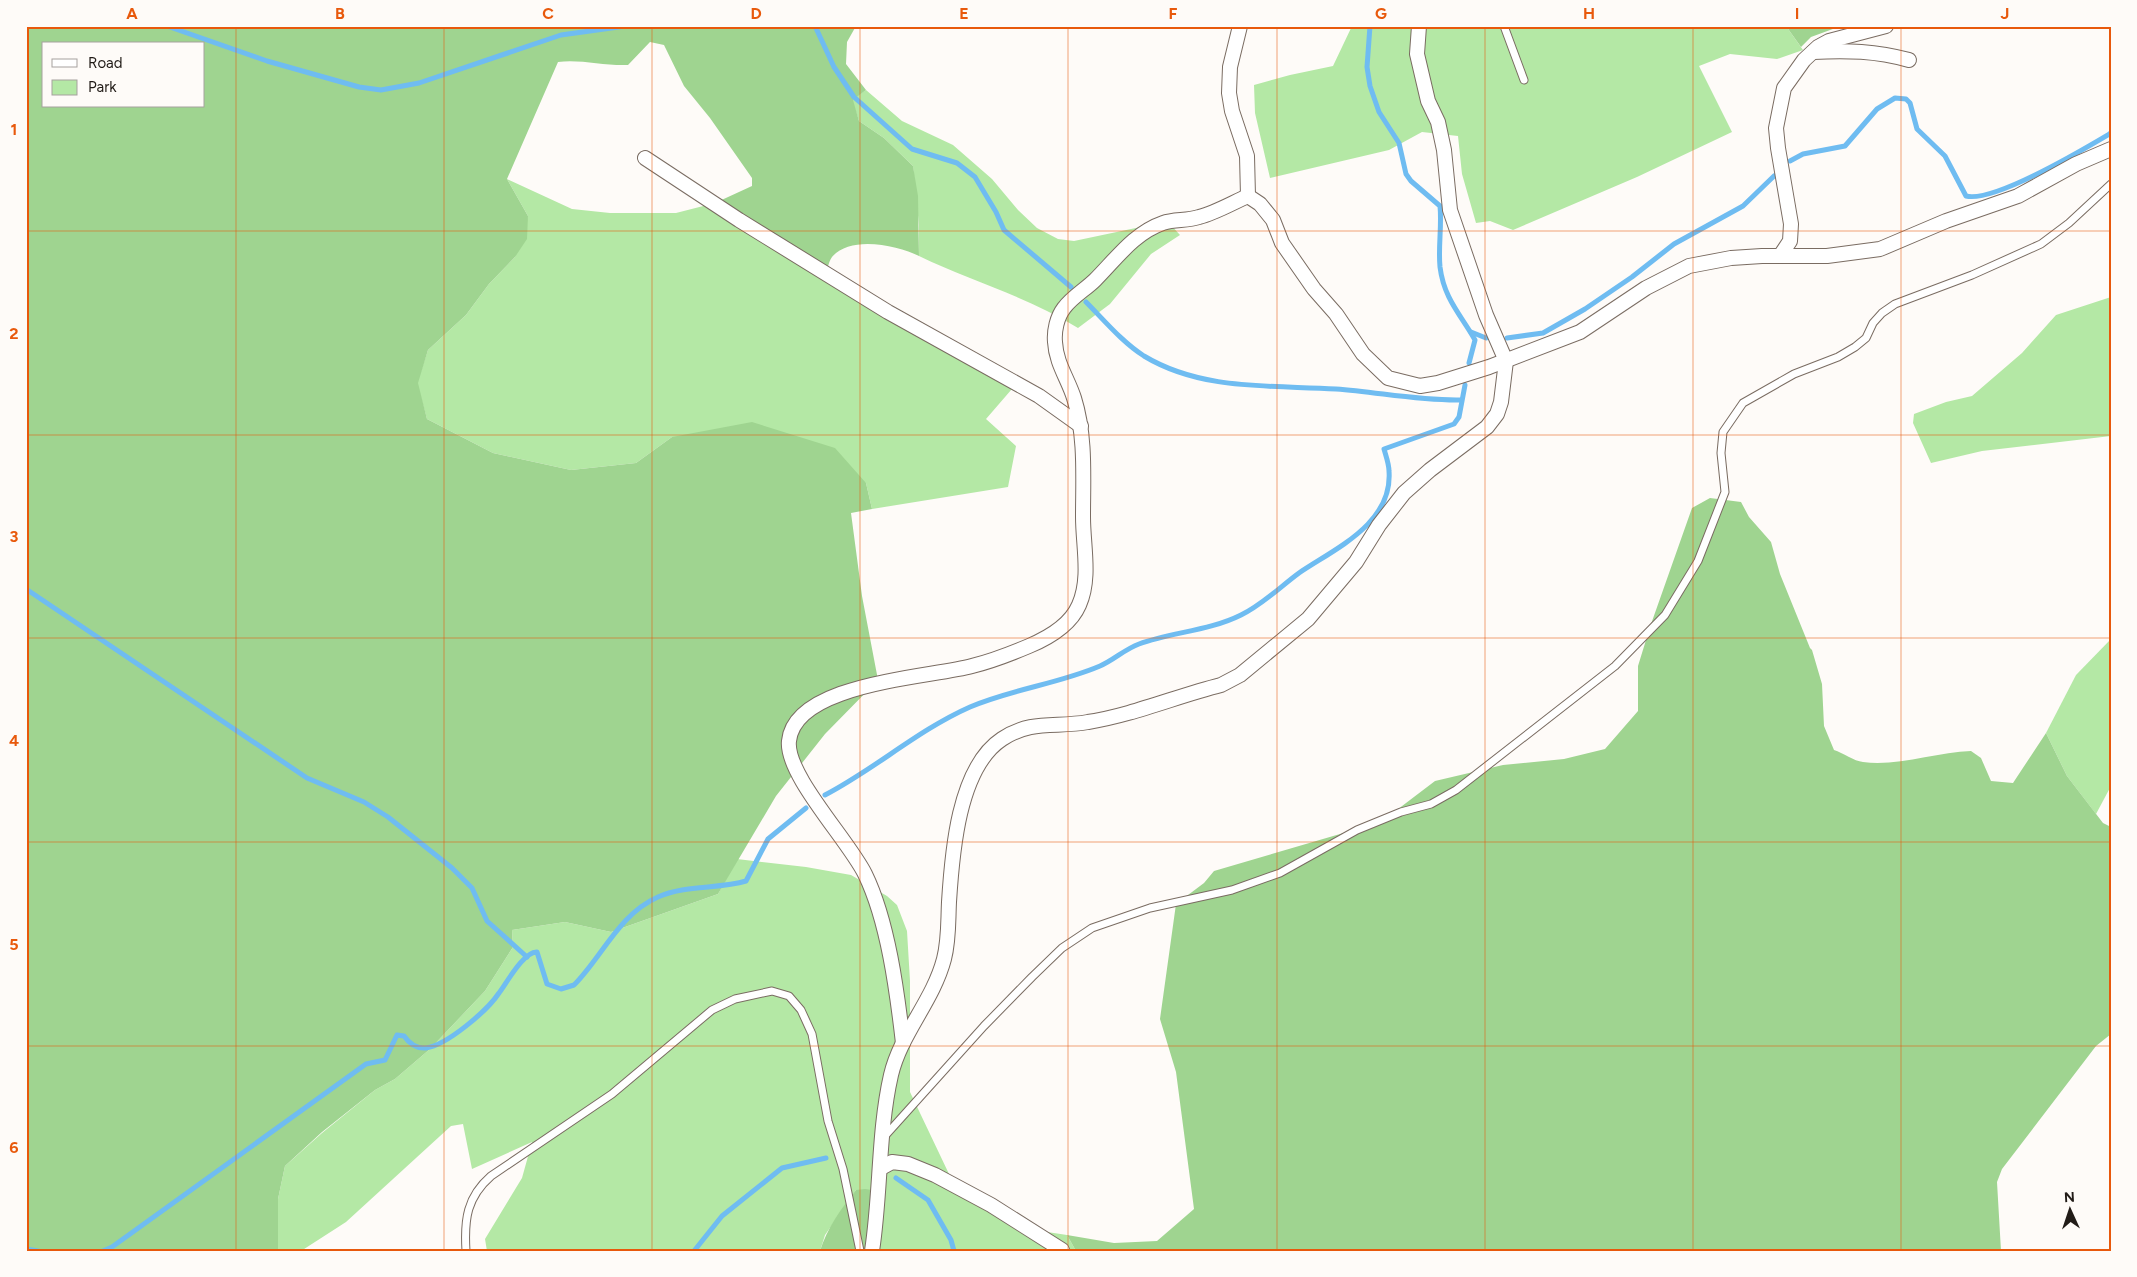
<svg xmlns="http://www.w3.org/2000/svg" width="2137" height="1277" viewBox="0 0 2137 1277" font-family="Figtree,sans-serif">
<rect width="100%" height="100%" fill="#fefbf8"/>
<!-- green -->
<g fill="#b4e8a5">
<polygon points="1352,26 1786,26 1803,50 1777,59 1730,54 1699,66 1732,132 1637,177 1513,230 1490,221 1476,223 1462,174 1458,136 1422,132 1389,150 1270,178 1255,113 1254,85 1290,75 1333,66"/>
<path d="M866,90l36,31 51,24 39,34 26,31 19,18 21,11 16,2 76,-16 20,-1 10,11 -29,19 -41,50 -32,24c-50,-31 -107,-47 -159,-72v-31l-6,-59 -29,-28 -25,-17 -7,-21z"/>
<polygon points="507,179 572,209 610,213 676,213 715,203 882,305 1018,382 986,419 1016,446 1008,487 872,509 866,483 672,437 636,463 571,470 493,453 427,419 417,383 428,350 466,315 489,284 515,257 528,216"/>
<polygon points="2111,297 2111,436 1982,451 1931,463 1913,423 1914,414 1946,402 1972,396 2022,353 2056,315"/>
<polygon points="2111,639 2111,786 2096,814 2067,776 2046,733 2076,675"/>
<polygon points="737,859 806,867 851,875 887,896 897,905 907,931 910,981 910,1092 949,1174 1021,1228 1067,1235 1076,1251 880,1251 878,1222 856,1190 825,1235 820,1251 487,1251 485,1239 522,1178 532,1142 472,1169 463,1124 451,1126 346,1222 301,1251 278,1251 278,1199 285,1166 322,1133 375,1090 395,1079 430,1049 485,991 513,947 512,930 565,922 611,932 718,894"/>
</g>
<!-- forest -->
<g fill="#9fd490" fill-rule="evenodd">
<path d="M26,26h830l-9,16 -1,22 20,26 -13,10 6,21 25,17 29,28 5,30 1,60c-22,-11 -69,-21 -87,1 -4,5 -5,16 -7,22l-23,-11 -87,-65 37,-17v-8l-42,-60 -26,-32 -20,-41 -14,-3 -22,23c-24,1 -48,-6 -70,-3l-51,117 21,37 -1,23 -12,18 -26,27 -23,31 -38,35 -10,33 9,36 66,34 78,17 65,-7 36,-26 80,-15 83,26 31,35 6,26 -21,4 11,83 16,84 -53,54 -49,62 -58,98 -107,38 -46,-10 -53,8 1,17 -28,44 -55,58 -35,30 -20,11 -53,42 -37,34 -7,33v52h-252zM44,44h160v62h-160z"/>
<polygon points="1786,26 1841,26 1811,37 1801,47"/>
<path d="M1710,498l31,4 8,15 22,25 9,32 30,74 2,2 10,34 2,42 10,24c9,3 20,11 29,12 33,5 74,-10 108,-11l10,7 10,23 22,2 33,-50 21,43 36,47 8,4v207l-15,12 -94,123 -5,13 4,69h-925l-9,-16 47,8 43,-2 37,-32 -18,-137 -16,-53 16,-115 28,-21 10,-12 167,-49 54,-41 68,-16 61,-6 41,-10 33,-38v-45l12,-39 42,-119z"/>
<path d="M865,1189l7,1 8,61h-60c7,-23 21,-42 36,-61z"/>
</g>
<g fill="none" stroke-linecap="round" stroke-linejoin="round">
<!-- stream -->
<g stroke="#6fbcf1" stroke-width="5">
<polyline points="167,26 267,61 359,87 381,90 419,83 561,35 626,26"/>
<polyline points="815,26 834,67 854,97 912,149 957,163 975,177 996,212 1004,230 1071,287"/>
<path d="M1370,26l-3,41 3,19 9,26 20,31 7,31 5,7 29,25c2,20 -2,41 0,61 4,32 21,48 35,73l-6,23"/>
<path d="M1790,161l13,-7 42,-8 32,-37 18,-11 11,1 4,4 7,26 28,27 21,40c28,7 118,-47 145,-63"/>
<path d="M1086,302c18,18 36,40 58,54 58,35 127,29 192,33 42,3 83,12 125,11"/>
<polyline points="1471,332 1486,338"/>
<polyline points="1507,338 1543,333 1585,309 1632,277 1674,244 1743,206 1774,176"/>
<polyline points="26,589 307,778 364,802 388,817 452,868 472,888 487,921 527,957"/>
<path d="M825,795c50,-26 93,-65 145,-88 42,-18 88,-23 130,-41 14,-6 25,-17 39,-22 33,-12 70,-13 102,-29 21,-10 39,-28 58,-42 35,-24 94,-49 90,-102 0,-7 -3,-15 -5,-22l70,-25 5,-7 6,-32"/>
<polyline points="896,1178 928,1200 951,1240 954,1251"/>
<polyline points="26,1249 38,1251"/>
<path d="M103,1251l9,-4 254,-183 19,-4 12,-25 7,1c5,7 12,13 22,12 21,-3 61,-37 73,-55 7,-9 25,-42 38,-41l10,32 14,5 13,-4c28,-28 45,-71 84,-88 26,-12 61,-8 88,-16l22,-42 38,-31"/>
<polyline points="694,1251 722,1216 782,1168 826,1158"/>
</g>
<!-- service casing -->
<g stroke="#7a6c62" stroke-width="9">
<g id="service">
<polyline points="1504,26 1524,80"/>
<polyline points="884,1137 984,1026 1032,977 1062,948 1092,928 1150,908 1232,890 1280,873 1357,830 1401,812 1431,804 1456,790 1615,666 1665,615 1698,561 1725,492 1721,453 1723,432 1743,403 1794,374 1838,357 1855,347 1866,338 1873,323 1882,313 1895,304 1972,275 2041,244 2069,223 2111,184"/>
<path d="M466,1251c-2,-32 1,-54 25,-75l121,-82 100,-84 23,-11 37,-8 17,5 12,14 11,24 16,87 15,48 17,82"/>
</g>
</g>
<!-- minor casing -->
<g stroke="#7a6c62" stroke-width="16">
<g id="minor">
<polyline points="1240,26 1230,67 1229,93 1232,111 1247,156 1248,196"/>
<path d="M1813,52c34,-2 63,-1 96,8"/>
<polyline points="645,158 739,220 888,312 1039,396 1081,426"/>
<polyline points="1248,196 1260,204 1273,220 1282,243 1314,289 1336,314 1363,354 1388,378 1420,386 1438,383 1489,367 1580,332 1646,288 1689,266 1731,258 1762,256 1827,256 1880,249 1946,221 2018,196 2076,164 2111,149"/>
<polyline points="1780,256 1790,241 1791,224 1778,148 1776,128 1784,88 1804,60 1818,47 1829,41 1886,26"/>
<path d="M903,1043c-6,-52 -15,-122 -38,-169 -16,-33 -80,-100 -76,-133 6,-58 138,-63 183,-75 20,-5 38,-12 57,-20 19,-8 41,-20 50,-41 12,-27 4,-59 4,-88 0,-39 3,-81 -9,-119 -6,-19 -18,-35 -19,-56 -1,-11 2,-25 9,-34 8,-11 22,-19 31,-28 21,-21 39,-47 68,-57 11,-4 24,-2 36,-6 16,-4 33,-14 49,-21"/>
<polyline points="881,1168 892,1162 908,1164 935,1175 991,1205 1062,1250"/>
<path d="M872,1251c9,-58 6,-119 19,-176 10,-42 42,-74 53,-116 5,-19 4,-37 5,-57 3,-48 9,-134 53,-163 30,-20 54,-11 86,-17 45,-7 89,-26 133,-37l19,-10 68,-56 48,-57 23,-37 25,-32 26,-23 57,-43 10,-13 4,-12 5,-41 -20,-46 -36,-105 -6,-60 -6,-28 -10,-21 -11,-47 2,-28"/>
</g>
</g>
<!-- service -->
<use href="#service" stroke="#fff" stroke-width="7"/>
<!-- minor -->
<use href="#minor" stroke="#fff" stroke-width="14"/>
</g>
<!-- grid -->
<path fill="none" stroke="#e8590c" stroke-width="1" stroke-opacity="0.55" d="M236,26v1225M444,26v1225M652,26v1225M860,26v1225M1068,26v1225M1277,26v1225M1485,26v1225M1693,26v1225M1901,26v1225M26,231h2085M26,435h2085M26,638h2085M26,842h2085M26,1046h2085"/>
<!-- border -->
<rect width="2137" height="1277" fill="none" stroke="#fefbf8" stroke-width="55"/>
<!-- legend -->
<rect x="42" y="42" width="162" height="65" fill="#fefbf8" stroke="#a6a19e"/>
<rect x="52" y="59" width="25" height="8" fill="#ffffff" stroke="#a6a19e"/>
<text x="88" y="68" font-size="15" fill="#211b17">Road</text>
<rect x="52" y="80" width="25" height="15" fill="#b4e8a5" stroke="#a6a19e"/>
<text x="88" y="92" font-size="15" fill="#211b17">Park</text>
<!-- north arrow -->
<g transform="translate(2070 1210) rotate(357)" stroke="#fefbf8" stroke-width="4" paint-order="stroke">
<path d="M0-4L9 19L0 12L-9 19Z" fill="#211b17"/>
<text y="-8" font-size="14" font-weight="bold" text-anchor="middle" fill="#211b17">N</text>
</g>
<rect x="28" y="28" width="2082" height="1222" fill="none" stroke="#e8590c" stroke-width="2"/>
<g font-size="16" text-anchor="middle" font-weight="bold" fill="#e8590c">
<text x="132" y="19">A</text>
<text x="340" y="19">B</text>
<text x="548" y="19">C</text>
<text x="756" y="19">D</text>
<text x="964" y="19">E</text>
<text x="1173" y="19">F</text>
<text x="1381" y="19">G</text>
<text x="1589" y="19">H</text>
<text x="1797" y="19">I</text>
<text x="2005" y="19">J</text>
<text x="14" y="135">1</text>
<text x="14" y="339">2</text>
<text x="14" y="542">3</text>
<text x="14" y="746">4</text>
<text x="14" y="950">5</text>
<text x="14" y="1153">6</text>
</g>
</svg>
